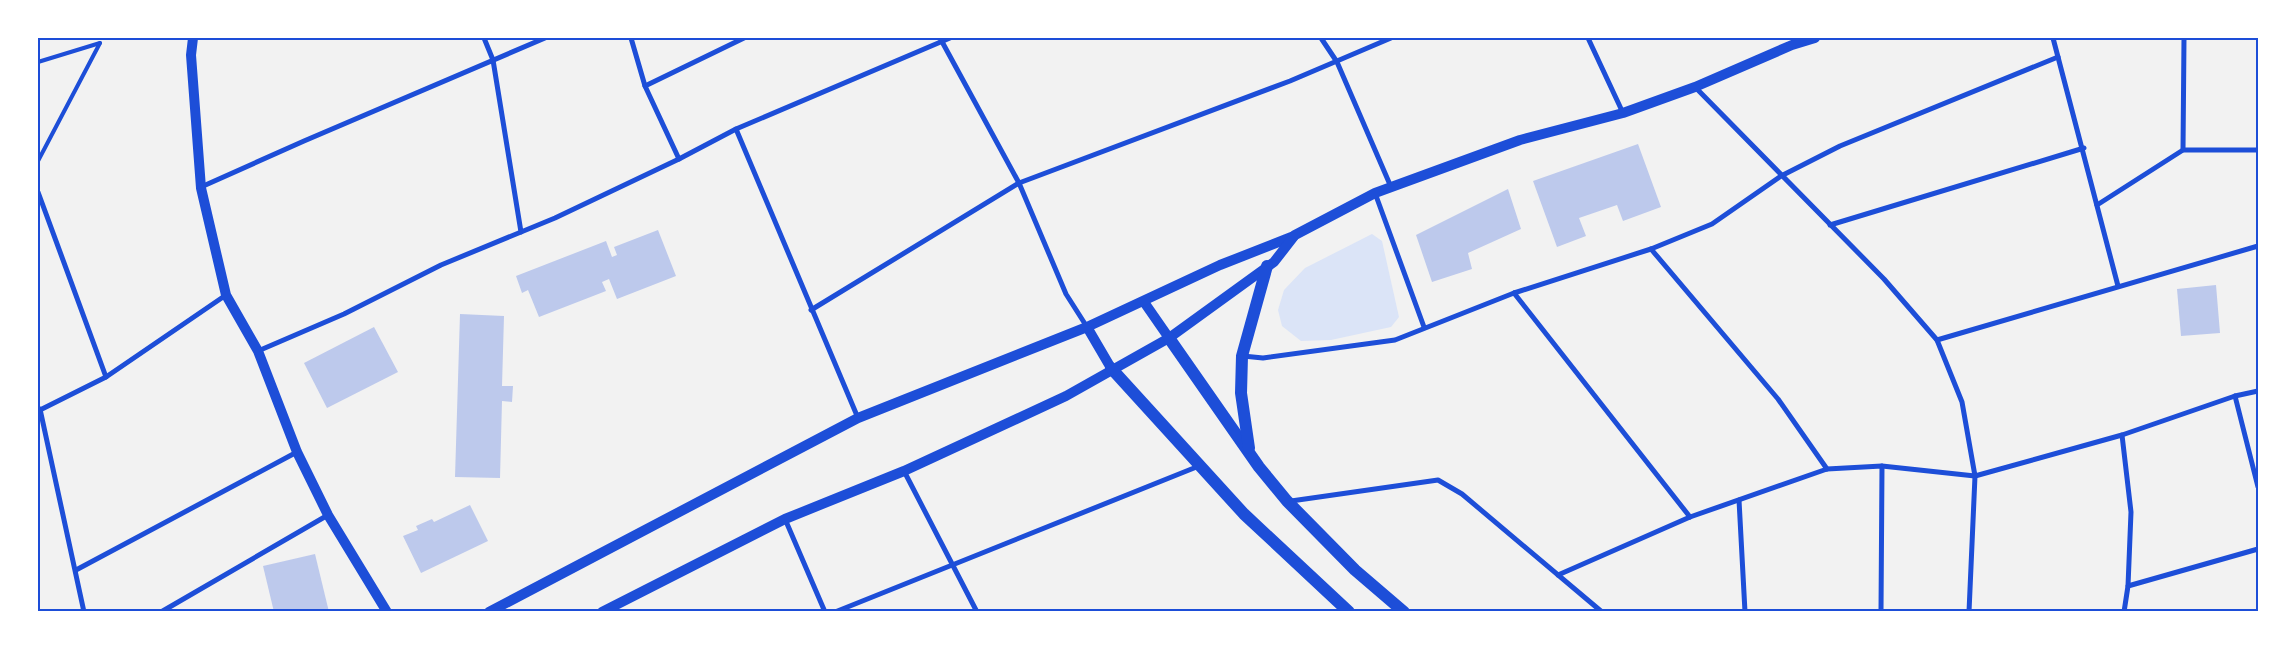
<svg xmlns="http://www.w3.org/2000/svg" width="2296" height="649" viewBox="0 0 2296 649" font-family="'Public Sans',sans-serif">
<rect width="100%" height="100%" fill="#f2f2f2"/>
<!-- green -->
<polygon fill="#dbe4f7" points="1372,234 1382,241 1399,317 1391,327 1331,340 1301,341 1282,326 1278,310 1284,290 1305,268"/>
<!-- building -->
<g fill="#bdc9ec">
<polygon points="1638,144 1661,207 1623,221 1617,205 1579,218 1586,236 1557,247 1533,181"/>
<polygon points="1508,189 1521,229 1468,253 1472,269 1432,282 1416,235"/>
<polygon points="658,230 676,276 617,299 609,279 602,282 606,291 539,317 528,290 522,293 516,276 606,241 612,257 617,255 614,247"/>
<polygon points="2216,285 2220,333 2181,336 2177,289"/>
<polygon points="460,314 504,316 502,386 513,386 512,402 502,401 500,478 455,477"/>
<polygon points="374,327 398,372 327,408 304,363"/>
<polygon points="470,505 488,541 421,573 403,536 418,530 416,526 432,519 434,522"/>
<polygon points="315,554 329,612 274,612 263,566"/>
</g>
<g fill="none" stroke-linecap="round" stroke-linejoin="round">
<!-- service -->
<g stroke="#1d4ed8" stroke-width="4">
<polyline points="38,62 100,43"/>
<polyline points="38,161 100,43"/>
</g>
<!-- minor -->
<g stroke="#1d4ed8" stroke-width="5">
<polyline points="484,38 493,60 521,232"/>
<polyline points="631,38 645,86 679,159"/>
<polyline points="940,38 1019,183 1066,294 1087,327"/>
<polyline points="1321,38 1337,62 1391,187"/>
<polyline points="1588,38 1623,113"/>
<polyline points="2053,38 2118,286"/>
<polyline points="645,86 744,38"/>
<polyline points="1695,87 1884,279 1937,340 1962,402 1975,476 1969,612"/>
<polyline points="736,129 858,418"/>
<polyline points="2183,150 2184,38"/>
<polyline points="201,187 304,141 545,38"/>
<polyline points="38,192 106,377"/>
<polyline points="1375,193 1424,327"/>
<polyline points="2097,205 2183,150 2258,150"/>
<polyline points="1830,225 2084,148"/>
<polyline points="1651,249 1778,399 1827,469"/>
<polyline points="1514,293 1690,517"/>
<polyline points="811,310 1019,183 1290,81 1391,38"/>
<polyline points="1937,340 2258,246"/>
<polyline points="258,351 344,314 441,265 555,218 679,159 736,129 950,38"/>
<polyline points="1243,356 1263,358 1395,340 1514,293 1651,249 1712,224 1781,176 1840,146 2058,57"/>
<polyline points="2235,396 2258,487"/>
<polyline points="40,409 84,612"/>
<polyline points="38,411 106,377 226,295"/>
<polyline points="2122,435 2131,512 2128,586"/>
<polyline points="904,471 977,612"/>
<polyline points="1739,500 1745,612"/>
<polyline points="1291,501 1438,480 1462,494 1602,612"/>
<polyline points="785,519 825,612"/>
<polyline points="76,570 297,452"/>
<polyline points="1558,575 1690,517 1827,469 1882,466 1975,476 2122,435 2235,396 2258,391"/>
<polyline points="161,612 328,515"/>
<polyline points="835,612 1199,466"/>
<polyline points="1881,612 1882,466"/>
<polyline points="2124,612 2128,586 2258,549"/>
</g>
<!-- secondary -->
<g stroke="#1d4ed8" stroke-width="10">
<polyline points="193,38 191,55 201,188 226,295 258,351 297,452 328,515 387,612"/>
<polyline points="1144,302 1169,338"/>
<polyline points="1087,327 1111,368"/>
<polyline points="489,612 858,418 1087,327 1220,265 1294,236"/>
<polyline points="602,612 785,519 904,471 1066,396 1169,338 1274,262 1295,235 1375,193 1520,140 1623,113 1695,87 1792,45 1815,38"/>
</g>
<!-- primary -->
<g stroke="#1d4ed8" stroke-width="12">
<polyline points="1169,338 1259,467 1287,501 1355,570 1404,612"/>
<polyline points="1111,368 1244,514 1349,612"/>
<polyline points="1249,448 1241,393 1242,356 1267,266"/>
</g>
</g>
<!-- border -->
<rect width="2296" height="649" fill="none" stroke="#ffffff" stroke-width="78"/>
<rect x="39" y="39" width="2218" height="571" fill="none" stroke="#1d4ed8" stroke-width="2"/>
</svg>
